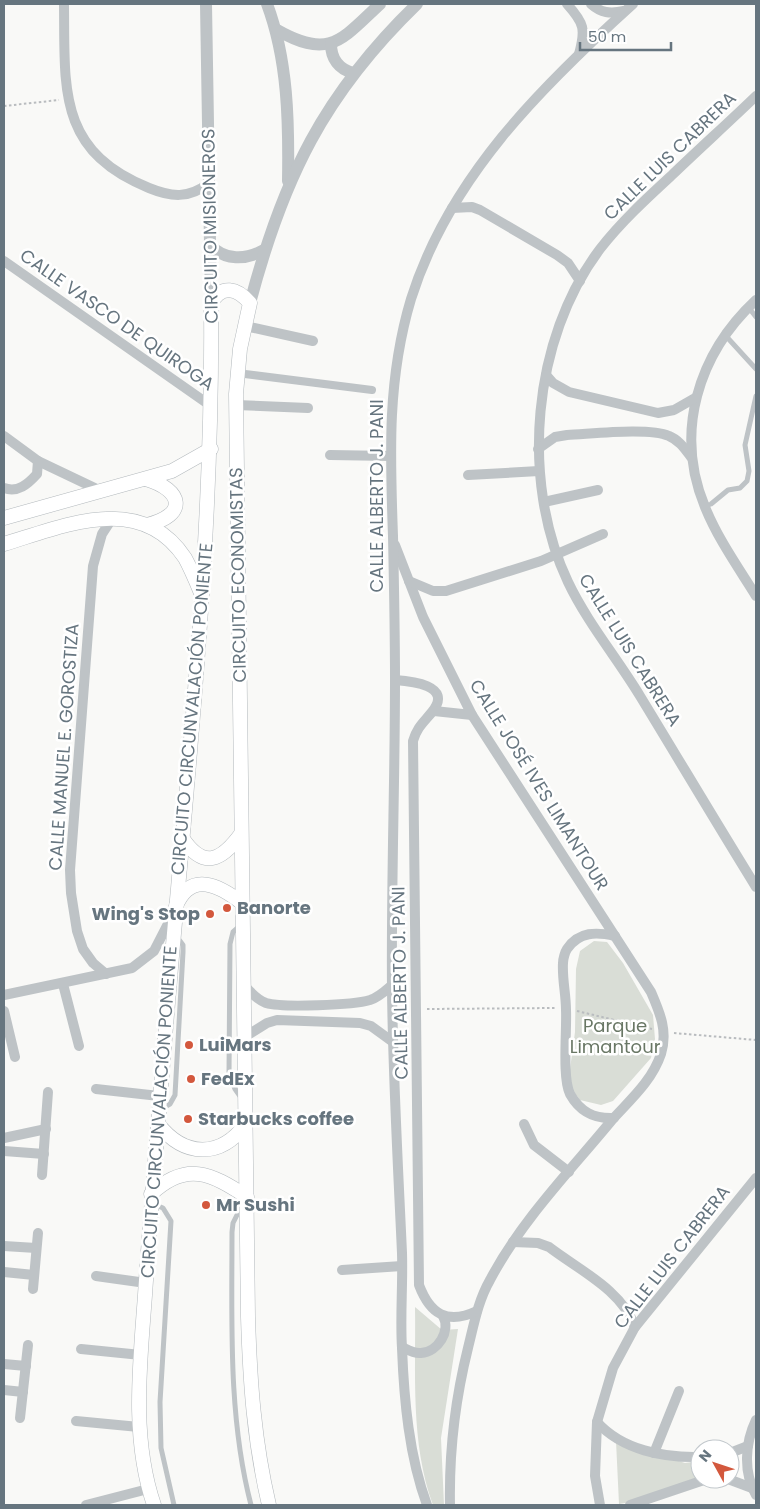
<svg xmlns="http://www.w3.org/2000/svg" width="760" height="1509" viewBox="0 0 760 1509" font-family="Poppins,sans-serif">
<rect width="100%" height="100%" fill="#f9f9f7"/>
<!-- park -->
<g fill="#d9ddd6">
<polygon points="594,941 607,942 623,963 653,1015 655,1039 651,1058 613,1101 601,1105 580,1100 568,1084 575,1032 576,969 580,951"/>
<path d="M415,1307l27,23 16,-1 -17,109 3,67h-11c-23,-63 -17,-131 -18,-198z"/>
<polygon points="616,1441 685,1463 700,1461 700,1479 721,1479 667,1496 619,1504"/>
</g>
<g fill="none" stroke-linecap="round" stroke-linejoin="round">
<!-- secondary casing -->
<g stroke="#b3b9bd" stroke-width="15">
<g id="secondary">
<path d="M146,479c37,11 42,36 1,46"/>
<polyline points="4,518 172,471 211,449"/>
<path d="M4,544c60,-18 137,-53 181,14 6,11 11,23 16,35"/>
<path d="M183,839c21,31 39,21 58,-5"/>
<path d="M176,906c15,-36 44,-20 66,-3"/>
<path d="M158,1124c26,33 62,35 88,0"/>
<path d="M151,1194c35,-33 60,-21 96,3"/>
<path d="M154,1505c-23,-67 -14,-141 -9,-210 4,-61 9,-121 14,-182 20,-269 55,-539 52,-810 11,-19 26,-15 39,0l-10,46 -4,45 12,923c2,65 6,124 21,188"/>
</g>
</g>
<!-- path -->
<g stroke="#b9bcbf" stroke-width="2" stroke-dasharray="2.5 2.5" stroke-linecap="butt">
<polyline points="4,106 59,100"/>
<polyline points="427,1009 555,1008"/>
<polyline points="577,1011 652,1029"/>
<polyline points="674,1033 756,1040"/>
</g>
<!-- service -->
<g stroke="#bec3c6" stroke-width="5">
<polyline points="749,308 756,317"/>
<polyline points="725,335 756,369"/>
<polyline points="705,506 711,504 728,490 740,488 747,481 749,471 745,445 756,396"/>
<polyline points="241,925 233,932 230,944 229,1074 235,1089 242,1099"/>
<polyline points="161,1109 170,1104 175,1095 183,952 183,945 177,937"/>
<polyline points="153,1204 163,1208 171,1221 160,1402 161,1448 174,1505"/>
<path d="M242,1205l-9,18 -1,9c0,90 -4,185 19,273"/>
</g>
<!-- pedestrian -->
<polyline stroke="#bec3c6" stroke-width="8" points="237,373 372,390"/>
<!-- minor -->
<g stroke="#bec3c6" stroke-width="10">
<path d="M64,4c1,84 -7,147 85,184 22,9 40,11 60,-5"/>
<path d="M567,4c17,19 19,25 12,50"/>
<path d="M591,4c10,9 19,10 33,7"/>
<path d="M756,96c-28,27 -57,53 -85,80 -25,23 -50,46 -71,73 -68,90 -80,232 -32,333 19,40 49,76 72,114 39,64 77,128 116,191"/>
<polyline points="452,208 472,207 480,210 557,255 568,263 580,281"/>
<polyline points="4,261 211,406"/>
<path d="M756,300c-58,54 -82,132 -51,207 13,32 33,60 51,89"/>
<polyline points="245,326 313,341"/>
<polyline points="546,375 553,383 569,392 658,413 674,410 695,398"/>
<polyline points="236,405 308,408"/>
<polyline points="4,436 38,461 101,491"/>
<path d="M538,449l17,-12 12,-2c24,-1 82,-8 102,1 10,4 16,13 22,21"/>
<polyline points="330,455 390,456"/>
<polyline points="468,475 539,471"/>
<path d="M4,488c14,5 24,-4 33,-14l1,-13"/>
<polyline points="544,502 598,490"/>
<path d="M395,545l28,72 49,98 179,277c9,21 17,39 10,62 -9,27 -31,46 -49,66 -42,51 -91,101 -122,160 -12,21 -16,44 -22,68 -13,52 -19,103 -18,157"/>
<polyline points="409,581 433,591 446,591 541,561 603,534"/>
<path d="M395,680c15,1 59,5 37,32 -8,10 -15,15 -19,29l6,544c11,29 28,40 58,26"/>
<polyline points="434,711 472,715"/>
<polyline points="106,974 93,963 83,949 77,931 71,893 70,870 93,566 102,534 113,517"/>
<polyline points="63,984 79,1046"/>
<path d="M245,986c6,7 13,14 21,17 17,5 87,2 104,-3 9,-3 15,-9 22,-15"/>
<polyline points="4,995 132,968 154,951 173,914"/>
<polyline points="4,1011 15,1057"/>
<polyline points="246,1036 267,1023 277,1020 360,1023 371,1026 393,1042"/>
<polyline points="96,1089 159,1096"/>
<path d="M614,1118c-20,1 -34,-6 -44,-24 -8,-16 -3,-64 -4,-84 0,-16 -4,-31 -3,-47 0,-4 2,-11 4,-14 12,-18 30,-17 48,-13"/>
<polyline points="524,1124 534,1145 569,1172"/>
<polyline points="4,1138 46,1129"/>
<polyline points="4,1151 44,1154"/>
<polyline points="42,1175 48,1092"/>
<path d="M513,1242l25,1 11,4c30,23 73,43 86,80"/>
<polyline points="4,1246 36,1248"/>
<polyline points="342,1270 402,1266"/>
<polyline points="4,1272 34,1275"/>
<polyline points="96,1276 146,1283"/>
<polyline points="33,1289 38,1233"/>
<path d="M402,1347c6,3 12,7 19,6 17,-1 30,-22 22,-37"/>
<polyline points="81,1349 141,1355"/>
<polyline points="4,1364 26,1366"/>
<polyline points="4,1390 23,1392"/>
<polyline points="20,1418 28,1345"/>
<path d="M756,1420c-11,23 -13,52 0,75"/>
<polyline points="76,1421 139,1427"/>
<path d="M597,1422c25,28 67,36 103,35"/>
<polyline points="654,1453 679,1391"/>
<polyline points="730,1453 748,1446"/>
<polyline points="728,1479 752,1488"/>
<polyline points="86,1505 148,1489"/>
<path d="M427,1505c-18,-49 -23,-105 -25,-157 -2,-31 1,-63 0,-95 -4,-88 -9,-175 -10,-263 -1,-103 3,-207 3,-311 0,-47 -1,-95 -2,-143 -3,-82 -6,-157 18,-237 38,-121 130,-212 222,-295"/>
<polyline points="600,1505 595,1476 597,1422 613,1368 635,1327 756,1178"/>
<polyline points="630,1505 707,1479"/>
</g>
<!-- tertiary -->
<g stroke="#bec3c6" stroke-width="12">
<polyline points="206,4 211,303"/>
<path d="M267,4c21,56 22,118 21,177"/>
<path d="M277,30c53,30 64,10 103,-26"/>
<path d="M331,44c0,15 8,25 22,29"/>
<path d="M210,245c15,16 36,15 54,5"/>
<path d="M250,303c33,-125 74,-209 167,-299"/>
</g>
<!-- secondary -->
<use href="#secondary" stroke="#fff" stroke-width="14"/>
</g>
<!-- markers -->
<g fill="#d3583d" stroke="#fff" stroke-width="2">
<circle cx="227" cy="908" r="5"/>
<circle cx="210" cy="914" r="5"/>
<circle cx="189" cy="1045" r="5"/>
<circle cx="191" cy="1079" r="5"/>
<circle cx="188" cy="1119" r="5"/>
<circle cx="206" cy="1205" r="5"/>
</g>
<g text-anchor="middle" stroke-width="5" stroke-linejoin="round" paint-order="stroke">
<!-- street labels -->
<g font-size="18" fill="#66757f" stroke="#fff">
<text transform="translate(670 156) rotate(-44)" y="6">CALLE LUIS CABRERA</text>
<text transform="translate(210 226) rotate(-91)" y="6">CIRCUITO MISIONEROS</text>
<text transform="translate(117 320) rotate(35)" y="6">CALLE VASCO DE QUIROGA</text>
<text transform="translate(377 496) rotate(-90)" y="6">CALLE ALBERTO J. PANI</text>
<text transform="translate(238 575) rotate(-91)" y="6">CIRCUITO ECONOMISTAS</text>
<text transform="translate(630 650) rotate(58)" y="6">CALLE LUIS CABRERA</text>
<text transform="translate(192 709) rotate(-85)" y="6">CIRCUITO CIRCUNVALACIÓN PONIENTE</text>
<text transform="translate(64 747) rotate(-86)" y="6">CALLE MANUEL E. GOROSTIZA</text>
<text transform="translate(539 785) rotate(58)" y="6">CALLE JOSÉ IVES LIMANTOUR</text>
<text transform="translate(400 983) rotate(-91)" y="6">CALLE ALBERTO J. PANI</text>
<text transform="translate(159 1112) rotate(-86)" y="6">CIRCUITO CIRCUNVALACIÓN PONIENTE</text>
<text transform="translate(672 1257) rotate(-52)" y="6">CALLE LUIS CABRERA</text>
</g>
<!-- poi labels -->
<g font-size="18" font-weight="bold" fill="#66757f" stroke="#fff" text-anchor="start">
<text x="237" y="914">Banorte</text>
<text x="200" y="920" text-anchor="end">Wing's Stop</text>
<text x="199" y="1051">LuiMars</text>
<text x="201" y="1085">FedEx</text>
<text x="198" y="1125">Starbucks coffee</text>
<text x="216" y="1211">Mr Sushi</text>
</g>
<!-- park labels -->
<g font-size="18" fill="#697765" stroke="#fff">
<text x="615" y="1032">Parque<tspan x="615" dy="21">Limantour</tspan></text>
</g>
</g>
<!-- border -->
<rect width="760" height="1509" fill="none" stroke="#66757f" stroke-width="10"/>
<!-- north arrow -->
<g transform="translate(715 1464) rotate(310)"><circle r="24" fill="#ffffff" stroke="#c2c8cc"/>
<path d="M0-4L9 19L0 12L-9 19Z" fill="#d3583d"/>
<text y="-8" font-size="14" font-weight="bold" text-anchor="middle" fill="#66757f">N</text>
</g>
<!-- scale -->
<path d="M580 42v8h91v-8" fill="none" stroke="#66757f" stroke-width="2.5"/>
<text x="588" y="42" font-size="15" fill="#66757f" stroke="#ffffff" stroke-width="4" paint-order="stroke">50 m</text>
</svg>
